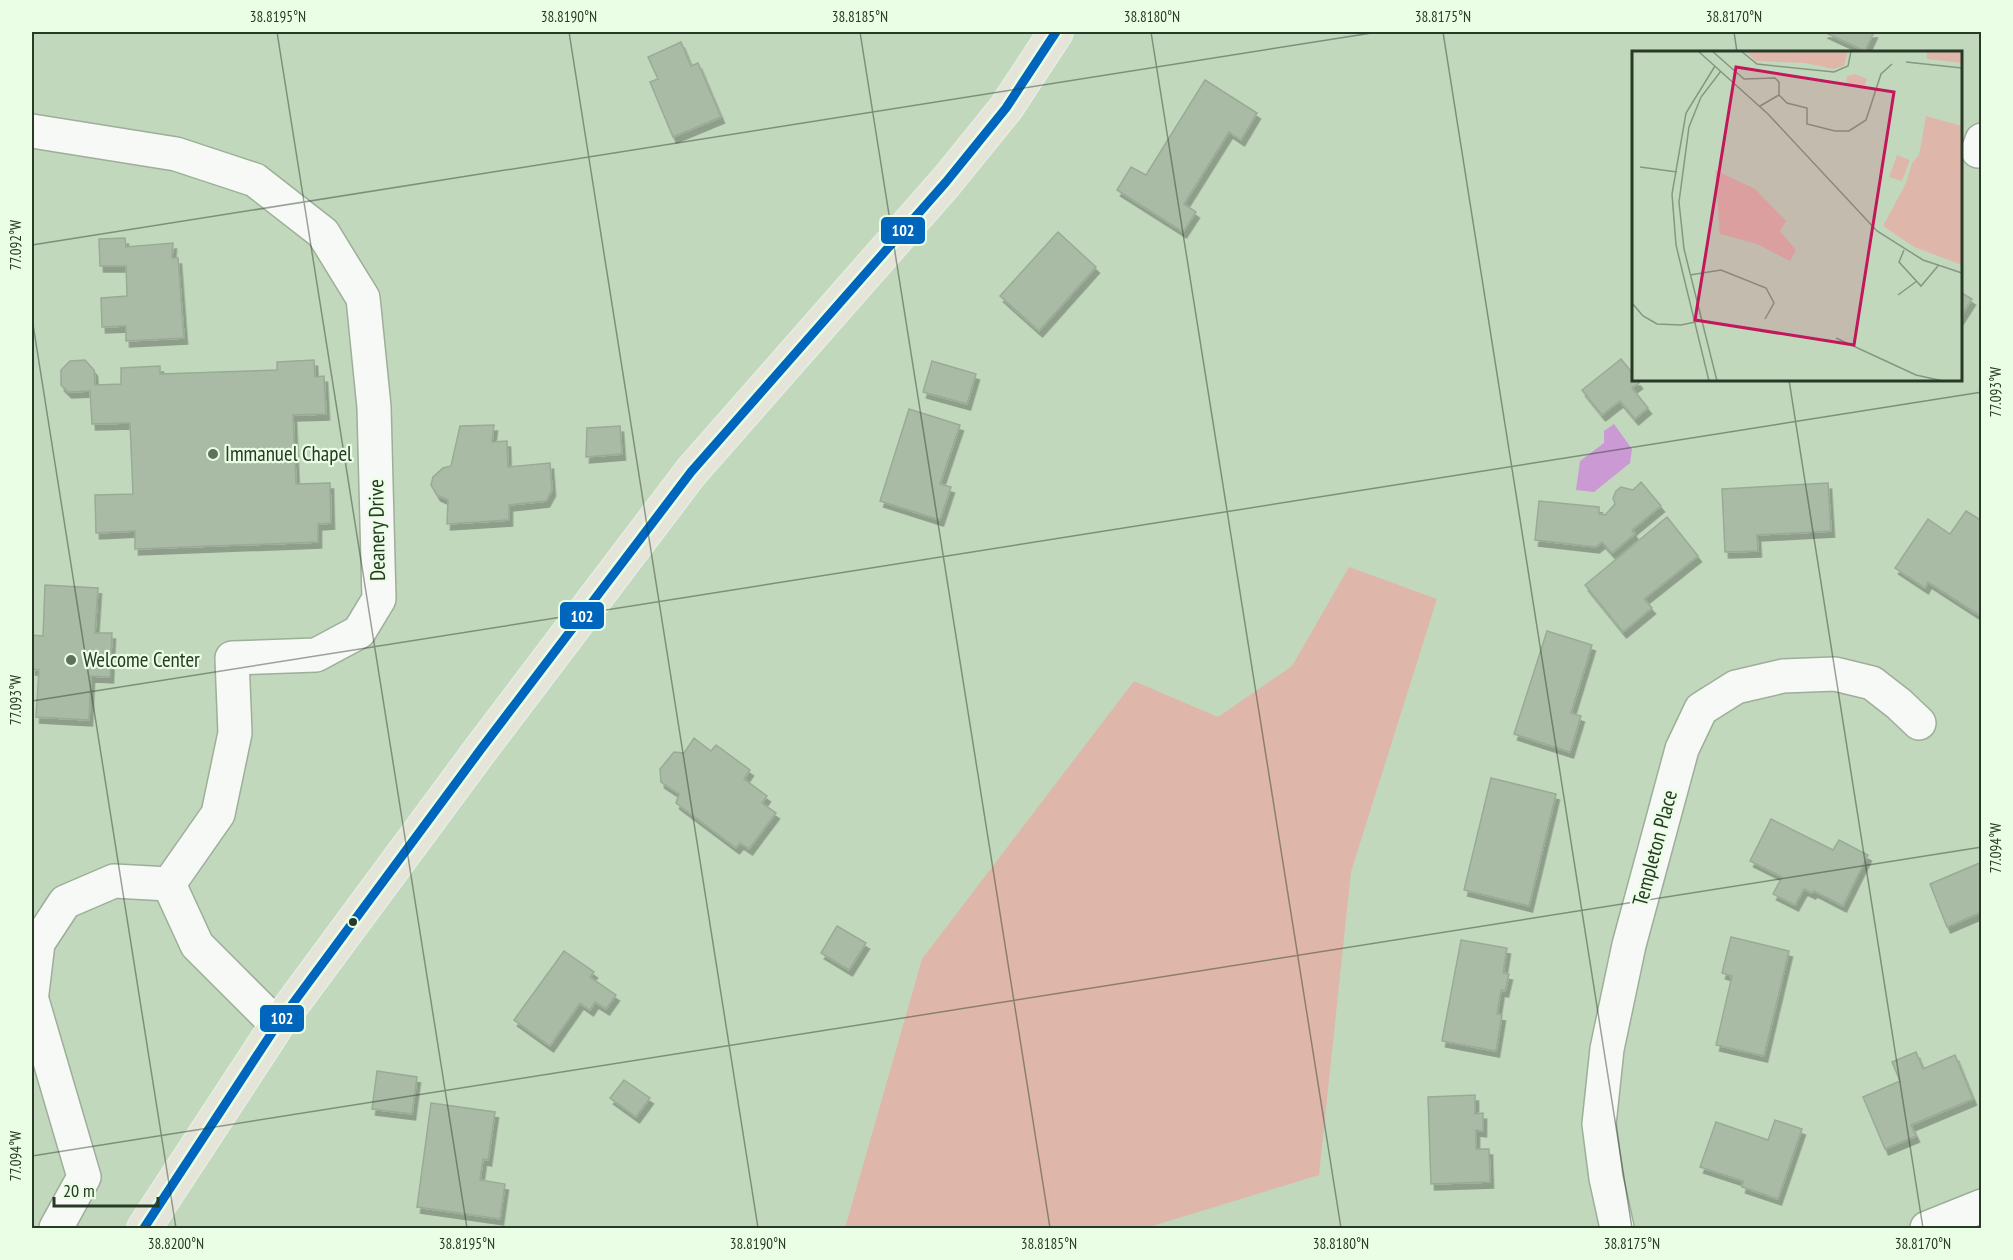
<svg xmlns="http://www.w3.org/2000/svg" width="2013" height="1260" viewBox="0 0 2013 1260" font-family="'PT Sans Narrow',sans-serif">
<defs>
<filter id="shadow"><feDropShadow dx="3.5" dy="6" stdDeviation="0" flood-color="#0004"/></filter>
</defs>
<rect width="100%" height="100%" fill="#c2d8bd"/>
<!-- green -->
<polygon fill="#dfb7aa" points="1349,567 1437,599 1351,872 1319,1175 1146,1228 845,1228 922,959 1134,681 1218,717 1292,666"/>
<!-- water -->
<polygon fill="#cb9ad4" points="1614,424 1632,449 1630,463 1594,492 1576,490 1580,461 1604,443 1604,431"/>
<!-- building -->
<g fill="#a9bba5" stroke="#99ab96" stroke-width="1.5" filter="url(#shadow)">
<polygon points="1824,32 1874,32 1865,51"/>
<polygon points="681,42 691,66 698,63 721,117 673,137 650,82 658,79 648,57"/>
<polygon points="1205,80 1257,113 1241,140 1229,132 1184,204 1196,212 1183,232 1117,190 1131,167 1146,175"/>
<polygon points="1058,232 1096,267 1039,331 1000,296"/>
<polygon points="125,238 126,247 173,243 172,258 178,258 184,338 126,341 126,326 102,327 101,298 127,296 126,266 100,266 99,239"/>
<polygon points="1960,292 1972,299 1960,318"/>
<polygon points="1621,359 1634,375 1634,380 1637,380 1639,383 1632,388 1648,408 1635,419 1620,401 1602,415 1582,390"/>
<polygon points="85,360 94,370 95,385 121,384 121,368 160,366 160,374 277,370 277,362 314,360 315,377 324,376 326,414 293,415 296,484 330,483 331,523 318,524 318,542 135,549 135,531 96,533 95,495 133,494 130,423 92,424 90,391 68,392 61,385 61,370 70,361"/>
<polygon points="932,361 976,374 967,404 923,392"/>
<polygon points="909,409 960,425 940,484 951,487 940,520 880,501"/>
<polygon points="494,425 492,442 507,441 508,467 550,463 552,490 546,501 509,505 509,520 447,524 448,500 437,495 431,485 433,477 443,468 451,466 460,426"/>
<polygon points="620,426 622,454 586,457 587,428"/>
<polygon points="1641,482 1661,506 1632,530 1635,534 1612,553 1602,542 1596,547 1535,540 1539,501 1599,507 1599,514 1605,515 1615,504 1613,498 1616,491 1621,487 1633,490"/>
<polygon points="1828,483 1831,531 1757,535 1758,551 1725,552 1722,489"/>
<polygon points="1966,511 1982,521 1982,617 1928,582 1925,588 1895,568 1928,519 1950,534"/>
<polygon points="1667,517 1698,556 1644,599 1652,608 1623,632 1585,585"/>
<polygon points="45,585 98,588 95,633 112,633 110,677 91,676 89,720 36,717 39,670 32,669 32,635 43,636"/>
<polygon points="1547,631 1592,645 1571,713 1581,716 1570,752 1514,734"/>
<polygon points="694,738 711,751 716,745 750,770 744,779 767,796 762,803 776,813 749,849 740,843 736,848 676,803 679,794 661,782 660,769 674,752 684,753"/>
<polygon points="1491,778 1556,794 1529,906 1464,890"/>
<polygon points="1771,819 1833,850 1839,840 1868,855 1843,906 1814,891 1812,893 1804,889 1795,905 1773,894 1782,877 1750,861"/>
<polygon points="1982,862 1982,912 1947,927 1930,884"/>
<polygon points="837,926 866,943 849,970 821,953"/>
<polygon points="1731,937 1789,951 1764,1056 1716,1045 1732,976 1722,973"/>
<polygon points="1461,940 1507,948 1503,973 1509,974 1505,991 1501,990 1497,1014 1502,1015 1496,1051 1442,1041"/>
<polygon points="564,951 594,972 590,977 616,995 606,1009 595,1002 590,1010 580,1003 550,1046 514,1020"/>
<polygon points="1916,1052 1923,1069 1955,1055 1973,1099 1911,1125 1916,1136 1885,1149 1863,1097 1900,1081 1892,1062"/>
<polygon points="377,1071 417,1077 412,1114 372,1109"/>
<polygon points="624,1080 650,1098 636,1117 610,1098"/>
<polygon points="1475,1095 1475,1114 1483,1113 1483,1131 1476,1130 1476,1149 1489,1149 1490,1182 1431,1184 1428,1097"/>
<polygon points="431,1103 495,1112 488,1160 483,1159 480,1180 505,1184 500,1219 417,1207"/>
<polygon points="1775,1120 1802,1129 1778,1199 1742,1187 1743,1181 1700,1167 1716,1122 1768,1140"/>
</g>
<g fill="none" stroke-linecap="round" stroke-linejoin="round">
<!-- minor casing -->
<g stroke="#9dae99" stroke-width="36">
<g id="minor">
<polyline points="32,131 176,154 255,180 323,233 363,298 374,407 379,599 359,632 316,655 232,658 235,733 218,814 169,884 114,881 65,902 38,943 32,993"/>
<polyline points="1978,151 1982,140"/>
<polyline points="169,884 197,945 277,1025"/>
<polyline points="32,1000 84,1177 56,1228"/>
<polyline points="1617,1228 1606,1178 1599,1124 1607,1049 1629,945 1682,749 1701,709 1736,687 1783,676 1835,674 1872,683 1899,704 1919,723"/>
<polyline points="1927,1228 1982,1206"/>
</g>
</g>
<!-- major casing -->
<g stroke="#e4ede1" stroke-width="36">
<polyline id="major" points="144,1228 277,1025 481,749 691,472 946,182 1006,108 1056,32"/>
</g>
<!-- path -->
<polyline stroke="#c7cec6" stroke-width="4" stroke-dasharray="1.5 4.5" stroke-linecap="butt" points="100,1228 113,1209"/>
<!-- minor -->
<use href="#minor" stroke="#f6f9f5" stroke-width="33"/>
<!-- major -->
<use href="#major" stroke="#e5e4d8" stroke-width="33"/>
<!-- bus-1 casing -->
<g stroke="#e9fee5" stroke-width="14">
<polyline id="bus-1" points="144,1228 277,1025 481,749 691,472 946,182 1006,108 1056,32"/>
</g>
<!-- bus-1 -->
<use href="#bus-1" stroke="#0065bd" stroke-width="9"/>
</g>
<!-- ticks -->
<path fill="none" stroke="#283925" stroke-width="1.5" stroke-opacity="0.45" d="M277,32l190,1196M569,32l189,1196M860,32l190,1196M1151,32l190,1196M1443,32l189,1196M1734,32l3,20M32,245l1346,-213M32,318l144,910M1789,380l134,848M32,701l1950,-309M32,1156l1950,-309"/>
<!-- markers -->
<g fill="#5e715a" stroke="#e9fee5" stroke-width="2">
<circle cx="213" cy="454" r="6"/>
<circle cx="71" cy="660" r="6"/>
</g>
<circle fill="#283925" stroke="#e9fee5" stroke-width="2" cx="353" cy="922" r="5"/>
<g text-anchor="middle" stroke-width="4.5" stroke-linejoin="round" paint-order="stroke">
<!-- poi labels -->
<g font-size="21" fill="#283925" stroke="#e9fee5" text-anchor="start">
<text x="225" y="461">Immanuel Chapel</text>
<text x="83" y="667">Welcome Center</text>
</g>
<!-- street labels -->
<g font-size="21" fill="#283925" stroke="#e9fee5">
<text transform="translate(377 530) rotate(-91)" y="7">Deanery Drive</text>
<text transform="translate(1655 848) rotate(-75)" y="7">Templeton Place</text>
</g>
</g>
<!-- overview -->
<g transform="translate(1632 51)">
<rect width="330" height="330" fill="#c2d8bd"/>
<path d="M113,0h103l-4,15 -11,3 -28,-6 -49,-2zM295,0h35v12l-35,-4zM223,23l12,5 -4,11 -17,-8 1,-6zM294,65l36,10v139l-48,-18 -31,-21 23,-43 6,-20 7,-8zM265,104l13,5 -8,21 -13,-4zM83,119l40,19 31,32 -6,10 16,19 -6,11 -33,-17 -37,-10z" fill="#dfb7aa"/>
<path fill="none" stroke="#849880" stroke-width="1.5" d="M66,0l70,63 109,117 46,29 39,13M80,0l32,28 31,-1 4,4v13l8,8 20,5v16l28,7h14l17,-11 15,-46 11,-10M109,0l16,13 77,8 14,-6 3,-15M274,11l56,6M128,55l19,-11M8,116l37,5M272,199l-5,12 22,24 17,-20M58,224l31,-5 45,18 8,15 -9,16M266,244l19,-14M0,252l11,13 14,8 24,1 19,-4M204,287l80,37 27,6M77,330l-33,-136 -4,-51 14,-81 29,-47M85,330l-33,-132 -5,-47 10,-75 12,-30 20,-26"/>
<path fill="#c2185b" fill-opacity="0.15" stroke="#c2185b" stroke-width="3" d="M104,16l158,25 -40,253 -159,-25z"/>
<rect width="330" height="330" fill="none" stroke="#283925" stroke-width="3"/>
</g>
<g stroke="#e9fee5" stroke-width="2">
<rect x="880" y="216" width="46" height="29" rx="6" fill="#0065bd"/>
<rect x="559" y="601" width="46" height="29" rx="6" fill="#0065bd"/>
<rect x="259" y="1004" width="46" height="29" rx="6" fill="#0065bd"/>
</g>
<g font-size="16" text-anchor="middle" font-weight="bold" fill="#fff">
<text x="903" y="236">102</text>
<text x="582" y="622">102</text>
<text x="282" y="1024">102</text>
</g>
<!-- border -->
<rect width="2013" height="1260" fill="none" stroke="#e9fee5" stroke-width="66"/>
<!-- scale -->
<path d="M54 1197v9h104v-9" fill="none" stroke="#283925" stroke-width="3"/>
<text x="63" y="1197" font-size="18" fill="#283925" stroke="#e9fee5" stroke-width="4.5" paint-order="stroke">20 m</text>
<rect x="33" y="33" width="1947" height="1194" fill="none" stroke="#283925" stroke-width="2"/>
<g font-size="15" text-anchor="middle" fill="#283925">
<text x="278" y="22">38.8195°N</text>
<text x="569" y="22">38.8190°N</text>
<text x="860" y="22">38.8185°N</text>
<text x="1152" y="22">38.8180°N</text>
<text x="1443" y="22">38.8175°N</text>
<text x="1734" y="22">38.8170°N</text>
<text transform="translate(16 245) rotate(-90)" y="5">77.092°W</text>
<text transform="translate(1996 392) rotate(-90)" y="5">77.093°W</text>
<text transform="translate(16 700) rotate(-90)" y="5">77.093°W</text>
<text transform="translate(1996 848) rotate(-90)" y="5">77.094°W</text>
<text transform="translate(16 1156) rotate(-90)" y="5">77.094°W</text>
<text x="176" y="1249">38.8200°N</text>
<text x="467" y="1249">38.8195°N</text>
<text x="758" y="1249">38.8190°N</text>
<text x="1049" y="1249">38.8185°N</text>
<text x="1341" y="1249">38.8180°N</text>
<text x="1632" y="1249">38.8175°N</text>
<text x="1923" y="1249">38.8170°N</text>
</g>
</svg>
